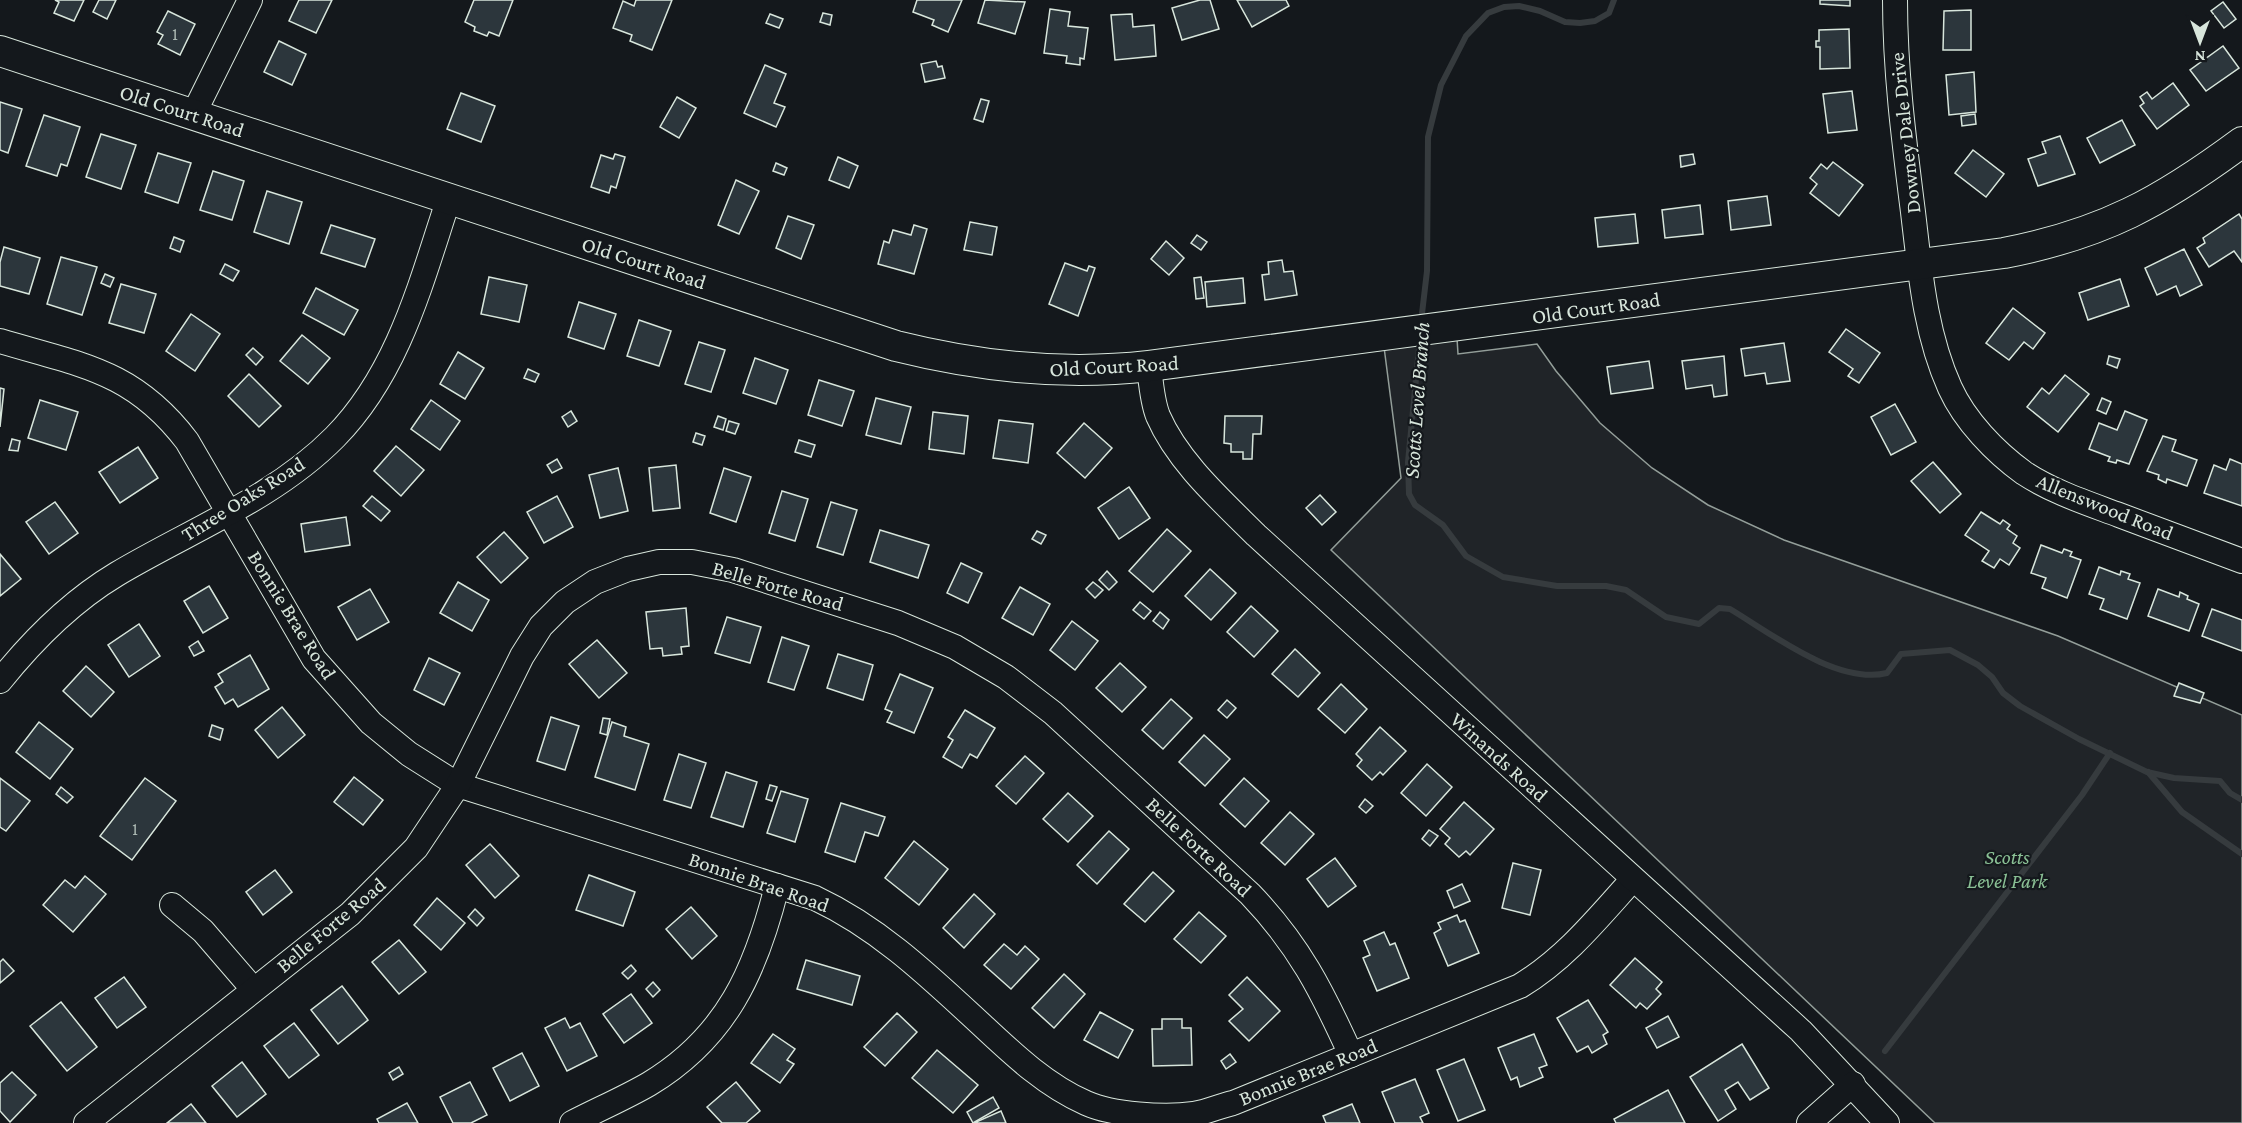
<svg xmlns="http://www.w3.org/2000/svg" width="2242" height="1123" viewBox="0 0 2242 1123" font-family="'Crimson Pro',serif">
<rect width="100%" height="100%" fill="#14181c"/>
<!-- green -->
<polygon fill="#202428" stroke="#939e99" stroke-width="1.5" points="1457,338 1458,354 1537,344 1556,371 1600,423 1652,468 1708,505 1784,540 2058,636 2242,715 2242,1123 1935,1123 1331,550 1401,478 1384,347"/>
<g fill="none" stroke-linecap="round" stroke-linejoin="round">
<!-- stream -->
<g stroke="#363b3e" stroke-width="6">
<polyline points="1421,322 1427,271 1428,137 1441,85 1466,36 1488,13 1504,7 1519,6 1540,11 1565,22 1580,23 1595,21 1609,13 1614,0"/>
<path d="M1420,338l-12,124 1,32 6,11 28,20 23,31 37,21 54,9h49l20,4 40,27 33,7 20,-16 11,1c42,25 107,76 157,64l14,-19 49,-4 28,15 14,12 11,16 17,13 59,33 68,33 27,6 46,3 10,12 12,7"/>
<polyline points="2148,772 2182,812 2242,854"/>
<polyline points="1885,1051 2082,795 2110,753"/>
</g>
</g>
<!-- building -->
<g fill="#2c363c" stroke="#d8e6dc" stroke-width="1.5">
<polygon points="55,0 84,0 74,21 54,13 59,2"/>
<polygon points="99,0 116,0 107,19 93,12"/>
<polygon points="299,0 332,0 316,33 289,21"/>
<polygon points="474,0 513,0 499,36 489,32 487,36 474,31 475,27 465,22"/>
<polygon points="636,0 672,0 652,50 630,41 632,35 613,28 623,1 634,6"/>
<polygon points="917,0 962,0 948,32 932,25 934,20 913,12"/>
<polygon points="985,0 1025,2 1015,34 978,23"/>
<polygon points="1200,0 1210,0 1219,29 1182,40 1172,8"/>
<polygon points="1237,0 1286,0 1289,6 1252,27"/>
<polygon points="1820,0 1850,0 1850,6 1820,4"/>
<polygon points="2223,2 2236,19 2224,28 2211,11"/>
<polygon points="1050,9 1070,12 1068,26 1088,28 1084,59 1080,58 1080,65 1066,63 1067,56 1044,53"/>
<polygon points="1971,10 1971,50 1943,50 1944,11"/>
<polygon points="168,11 195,24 180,55 158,44 163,35 157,32"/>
<polygon points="823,13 832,15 830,25 820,22"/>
<polygon points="770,14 783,19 779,28 766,23"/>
<polygon points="1132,14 1133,27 1154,25 1156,56 1115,60 1111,15"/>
<polygon points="1849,29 1850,68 1820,69 1820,47 1816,47 1816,41 1819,41 1819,30"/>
<polygon points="279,41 306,54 292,85 264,72"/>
<polygon points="2223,46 2239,68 2206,91 2190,70"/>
<polygon points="936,61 938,67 942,66 945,78 925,82 921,64"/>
<polygon points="765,65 786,74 774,103 785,107 776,127 744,113"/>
<polygon points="1974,72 1976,112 1949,115 1946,75"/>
<polygon points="2173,83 2189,105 2157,129 2140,106 2144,103 2140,97 2147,92 2152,99"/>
<polygon points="1852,91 1857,130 1828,133 1823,94"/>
<polygon points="461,93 495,106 481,142 447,129"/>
<polygon points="677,97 696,108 679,138 660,127"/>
<polygon points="981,99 989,101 983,122 974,119"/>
<polygon points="0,102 22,109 8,153 0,150"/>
<polygon points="1975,114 1976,124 1962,126 1961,116"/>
<polygon points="44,115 80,127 67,166 61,164 57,176 26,166"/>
<polygon points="2122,120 2135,145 2100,163 2087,138"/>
<polygon points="101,134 136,145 121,189 86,177"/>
<polygon points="2060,136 2075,174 2038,186 2028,159 2046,153 2042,142"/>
<polygon points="1973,150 2004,174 1986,197 1955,173"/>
<polygon points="158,153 191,163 178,203 145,192"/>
<polygon points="615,154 625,157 616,188 611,186 609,193 591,187 601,155 613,159"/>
<polygon points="1693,154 1695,164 1681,167 1680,156"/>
<polygon points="838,157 858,166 849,188 829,180"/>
<polygon points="1833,162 1863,185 1839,216 1810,193 1817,184 1810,178 1821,164 1827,169"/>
<polygon points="776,163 787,168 784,175 773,171"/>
<polygon points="213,171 244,181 232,220 200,210"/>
<polygon points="736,180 759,191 739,234 718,225"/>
<polygon points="267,191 302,202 289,244 254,232"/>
<polygon points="1767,196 1771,225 1731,230 1728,201"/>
<polygon points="1700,205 1703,234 1665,238 1662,210"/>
<polygon points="1635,214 1638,243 1598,247 1595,218"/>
<polygon points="2239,214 2242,219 2242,262 2234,251 2209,267 2197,248 2205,243 2203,238"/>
<polygon points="788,216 814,225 801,259 776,248"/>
<polygon points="970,222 997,227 992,255 964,250"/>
<polygon points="331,225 375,239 365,267 321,253"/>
<polygon points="914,225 927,229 914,274 878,264 884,241 889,243 893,230 911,235"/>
<polygon points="1197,235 1207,242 1201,250 1191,243"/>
<polygon points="174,237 184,241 180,252 170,248"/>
<polygon points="1166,241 1184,258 1169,275 1151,259"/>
<polygon points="4,247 40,258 29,294 0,286 0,262"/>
<polygon points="2184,249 2202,285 2180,296 2176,286 2157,295 2145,268"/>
<polygon points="61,257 97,267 82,315 47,304"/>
<polygon points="1282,260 1284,272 1293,271 1297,295 1265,300 1262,275 1269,274 1268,262"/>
<polygon points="1065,263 1087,271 1089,266 1095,268 1078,316 1049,304"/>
<polygon points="225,264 239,271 233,281 220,274"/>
<polygon points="105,274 114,278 110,287 101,283"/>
<polygon points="489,277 527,285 519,322 481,314"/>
<polygon points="1201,277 1204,298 1196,299 1194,278"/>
<polygon points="1243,278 1245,303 1207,307 1205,282"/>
<polygon points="2120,279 2129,306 2088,320 2079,293"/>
<polygon points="121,284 156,294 144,333 109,323"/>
<polygon points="316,288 358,310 344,335 303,313"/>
<polygon points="579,302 616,314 604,349 568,337"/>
<polygon points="2013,308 2045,333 2033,349 2024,342 2009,360 1986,343"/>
<polygon points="191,314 220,334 195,371 166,351"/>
<polygon points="639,320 671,331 659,366 627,356"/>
<polygon points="1846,329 1880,353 1859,383 1848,376 1853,369 1829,352"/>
<polygon points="302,335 330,358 308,384 280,361"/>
<polygon points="699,342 725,350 711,392 685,384"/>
<polygon points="1784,343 1790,381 1767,384 1765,373 1745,376 1741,349"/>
<polygon points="253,348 263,357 256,365 246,355"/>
<polygon points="458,352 484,368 465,399 440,384"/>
<polygon points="1724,356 1727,395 1714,397 1712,385 1686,389 1682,361"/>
<polygon points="2109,356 2120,359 2117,368 2107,364"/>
<polygon points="755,358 788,370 776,404 743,393"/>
<polygon points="1649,361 1653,388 1611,394 1607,367"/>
<polygon points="528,369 539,374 535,382 524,378"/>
<polygon points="249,374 281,406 259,427 228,396"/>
<polygon points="2065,375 2089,394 2058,432 2027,407 2042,388 2049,394"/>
<polygon points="819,380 854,391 842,426 808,415"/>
<polygon points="0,388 4,389 0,427"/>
<polygon points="876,398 911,407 901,444 866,435"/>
<polygon points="2102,398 2111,402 2106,414 2097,410"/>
<polygon points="40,400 78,412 66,450 28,438"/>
<polygon points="431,400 460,421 440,450 411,429"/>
<polygon points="1895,404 1916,442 1891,455 1871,417"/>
<polygon points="571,411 577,421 568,427 562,417"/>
<polygon points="2125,411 2147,420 2129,464 2117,460 2116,463 2108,461 2110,457 2089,449 2099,423 2117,430"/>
<polygon points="933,412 968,416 964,454 929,449"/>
<polygon points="718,416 726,419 723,430 714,427"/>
<polygon points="1225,416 1262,416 1261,434 1253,434 1252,459 1243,459 1243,452 1231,452 1231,444 1224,443"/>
<polygon points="999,420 1033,424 1028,463 993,458"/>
<polygon points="729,421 739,424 735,434 726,431"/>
<polygon points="1084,423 1112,448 1085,478 1057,453"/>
<polygon points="696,433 705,436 702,445 693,442"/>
<polygon points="2163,436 2176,440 2172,451 2197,460 2187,486 2167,479 2166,483 2158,479 2159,475 2147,471"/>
<polygon points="12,439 20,441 18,451 9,450"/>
<polygon points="799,440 815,445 811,457 795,452"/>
<polygon points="396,446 424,470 401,496 374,471"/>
<polygon points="138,447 158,478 120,503 99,472"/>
<polygon points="557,459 562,468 552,473 547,465"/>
<polygon points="2230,459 2242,464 2242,506 2204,493 2214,465 2226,470"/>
<polygon points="1933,462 1961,494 1940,513 1911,481"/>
<polygon points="676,465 680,508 653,511 649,468"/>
<polygon points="618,468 628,511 600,518 589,475"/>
<polygon points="724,468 751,477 736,522 710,513"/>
<polygon points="1129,487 1150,518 1119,539 1098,508"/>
<polygon points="782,491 808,499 795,541 769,533"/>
<polygon points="1320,495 1336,512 1322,525 1306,508"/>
<polygon points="372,496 390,511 381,521 363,506"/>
<polygon points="557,496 573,527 544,543 527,512"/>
<polygon points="55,502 78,533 49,554 26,522"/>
<polygon points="831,502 857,510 843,555 817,547"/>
<polygon points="1981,512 2000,524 2003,520 2010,525 2007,529 2017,536 2013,543 2020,548 2009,565 2000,559 1994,568 1982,561 1989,551 1965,535"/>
<polygon points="346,517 350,545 305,552 301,524"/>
<polygon points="1167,529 1191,551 1153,592 1129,571"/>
<polygon points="880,530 929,545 918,578 870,562"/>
<polygon points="1037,531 1046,535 1041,544 1032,539"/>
<polygon points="504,532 528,558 501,583 477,557"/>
<polygon points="2041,545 2062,553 2064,549 2072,552 2070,556 2081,560 2067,598 2042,588 2046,578 2031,573"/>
<polygon points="0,554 21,579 0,596"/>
<polygon points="961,563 982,573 968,603 947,593"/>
<polygon points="2099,567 2120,575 2121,571 2130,574 2128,579 2140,583 2127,619 2100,609 2104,599 2089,594"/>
<polygon points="1210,569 1236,593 1211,620 1185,596"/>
<polygon points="1107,571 1117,582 1109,590 1099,580"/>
<polygon points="458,582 489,600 472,631 440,613"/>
<polygon points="1093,582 1103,590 1095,598 1086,589"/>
<polygon points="209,586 228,618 203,633 184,601"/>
<polygon points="1020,587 1050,604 1033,635 1002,618"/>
<polygon points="370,589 389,622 357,640 338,607"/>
<polygon points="2158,589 2179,597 2180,592 2188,596 2187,599 2199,604 2189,631 2148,616"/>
<polygon points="1140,602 1151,611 1144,619 1133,610"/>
<polygon points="1251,606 1278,631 1254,657 1227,632"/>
<polygon points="686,608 689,646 681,647 682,654 663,656 662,648 650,649 646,612"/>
<polygon points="2212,609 2242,620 2242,651 2202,636"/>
<polygon points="1160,612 1169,620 1163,629 1153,621"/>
<polygon points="727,617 761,627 750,663 715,653"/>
<polygon points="1072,621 1098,641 1075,670 1050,650"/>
<polygon points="139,624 160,656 129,677 108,645"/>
<polygon points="782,637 809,646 794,690 768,682"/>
<polygon points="597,640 627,673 599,698 569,664"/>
<polygon points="198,641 204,651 194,656 189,647"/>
<polygon points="1295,649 1320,673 1298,697 1272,674"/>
<polygon points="838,654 873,665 863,700 827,688"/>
<polygon points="250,655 269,689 238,707 233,699 225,704 215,687 223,682 218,674"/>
<polygon points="429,658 460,673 444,705 414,690"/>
<polygon points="1120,663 1146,687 1122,712 1096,688"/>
<polygon points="86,666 114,692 91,717 63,691"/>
<polygon points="900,674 933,688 914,733 887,722 892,712 885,709"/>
<polygon points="2179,683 2204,693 2200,703 2174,696"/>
<polygon points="1341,684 1367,709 1345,733 1318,709"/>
<polygon points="1171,699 1192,718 1163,749 1142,730"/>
<polygon points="1227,700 1236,708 1227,718 1218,710"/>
<polygon points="282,707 305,735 278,758 255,730"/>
<polygon points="965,710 995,728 977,758 970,754 962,768 943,757 953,740 948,737"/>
<polygon points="551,717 579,726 565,770 537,761"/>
<polygon points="603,718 610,719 607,735 600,733"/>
<polygon points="39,722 73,749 50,779 16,752"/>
<polygon points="612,722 626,727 624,736 649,744 635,790 595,777"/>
<polygon points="212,725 223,729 220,740 209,736"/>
<polygon points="1380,727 1406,751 1383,775 1380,772 1372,780 1357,766 1362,760 1356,754"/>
<polygon points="1204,735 1230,759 1205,786 1179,762"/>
<polygon points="679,754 706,763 691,808 664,800"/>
<polygon points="1025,756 1044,773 1016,804 996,786"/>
<polygon points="1427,764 1452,787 1426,816 1401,793"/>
<polygon points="726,772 757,782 743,827 711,817"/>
<polygon points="354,777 383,800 363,825 334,802"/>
<polygon points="0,778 30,801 6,831 0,827"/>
<polygon points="145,778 176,801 132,860 100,836"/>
<polygon points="1244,778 1269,801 1245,827 1220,804"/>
<polygon points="770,785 777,787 772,801 766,799"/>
<polygon points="61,787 73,797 67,803 56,794"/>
<polygon points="781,791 808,799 795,842 767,833"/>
<polygon points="1068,793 1093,816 1068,842 1043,819"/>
<polygon points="1365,799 1373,806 1366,813 1359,807"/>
<polygon points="1464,802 1494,829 1470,855 1466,851 1459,857 1445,844 1450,838 1440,829"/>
<polygon points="841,803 885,817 878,836 865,832 855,862 825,852"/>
<polygon points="1290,812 1314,834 1285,865 1261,843"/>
<polygon points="1429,830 1438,836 1430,846 1422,839"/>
<polygon points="1109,831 1129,849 1097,884 1077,865"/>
<polygon points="914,841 948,869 919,905 885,878"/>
<polygon points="490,844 519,876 495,898 466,865"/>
<polygon points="1335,858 1356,886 1328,907 1307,879"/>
<polygon points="1513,863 1541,870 1530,915 1502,908"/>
<polygon points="275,870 292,892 263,915 246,892"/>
<polygon points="1153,872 1174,891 1145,922 1124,904"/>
<polygon points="589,875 635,892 623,926 576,910"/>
<polygon points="85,876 106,894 73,932 43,905 65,880 75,888"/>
<polygon points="1462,884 1470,901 1454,908 1447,891"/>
<polygon points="974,894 995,914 964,948 943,928"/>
<polygon points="437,898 465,923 441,950 414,925"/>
<polygon points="691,907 717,936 692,959 666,929"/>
<polygon points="475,909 484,918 477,926 468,917"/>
<polygon points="1199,912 1226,936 1201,963 1174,939"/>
<polygon points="1457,915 1460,922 1465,920 1479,953 1448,966 1434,933 1441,929 1438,923"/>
<polygon points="1384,932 1390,945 1395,943 1409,978 1377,991 1363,958 1370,955 1364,941"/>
<polygon points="399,940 426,972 399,994 372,962"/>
<polygon points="1004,944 1017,955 1025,946 1039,959 1011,989 984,965"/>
<polygon points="1635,958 1662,982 1656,989 1661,994 1647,1009 1640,1003 1636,1008 1610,985"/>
<polygon points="3,959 14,971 0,983 0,962"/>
<polygon points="806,960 860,976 852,1005 797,989"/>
<polygon points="631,965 636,971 628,979 622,973"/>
<polygon points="1064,974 1085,994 1054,1028 1032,1008"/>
<polygon points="124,977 146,1007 117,1028 95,998"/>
<polygon points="1247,977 1280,1011 1249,1041 1229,1021 1243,1009 1229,995"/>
<polygon points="653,982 660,990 653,997 646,989"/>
<polygon points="342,986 368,1020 338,1044 311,1010"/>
<polygon points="631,994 652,1023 624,1043 603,1014"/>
<polygon points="1588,1000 1608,1032 1603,1035 1607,1044 1592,1053 1588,1046 1577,1052 1557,1018"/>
<polygon points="61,1002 97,1047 67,1071 30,1026"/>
<polygon points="1100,1012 1133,1030 1118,1058 1084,1040"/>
<polygon points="897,1013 917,1032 885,1066 864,1047"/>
<polygon points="1668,1016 1679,1037 1657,1048 1646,1028"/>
<polygon points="565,1018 570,1028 580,1023 597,1056 567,1071 545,1028"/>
<polygon points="1162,1019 1182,1019 1182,1028 1191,1028 1192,1065 1153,1066 1152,1029 1162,1029"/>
<polygon points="294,1023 319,1055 289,1078 264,1046"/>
<polygon points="773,1034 795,1049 787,1060 794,1064 780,1083 751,1063"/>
<polygon points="1534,1034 1547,1065 1539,1068 1543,1077 1520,1087 1517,1077 1511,1080 1498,1048"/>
<polygon points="1742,1044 1769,1088 1750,1100 1738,1082 1725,1090 1736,1109 1718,1121 1690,1077"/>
<polygon points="937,1050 978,1085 953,1113 912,1078"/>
<polygon points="522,1053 539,1086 510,1101 493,1068"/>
<polygon points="1230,1054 1236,1062 1226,1069 1221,1061"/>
<polygon points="1464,1059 1485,1110 1458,1121 1437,1070"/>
<polygon points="242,1062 266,1094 237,1117 212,1086"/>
<polygon points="399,1067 403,1074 393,1080 389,1073"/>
<polygon points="12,1072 36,1095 10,1122 0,1111 0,1083"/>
<polygon points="1415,1079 1429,1113 1420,1117 1423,1123 1395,1123 1382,1092"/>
<polygon points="470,1082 487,1115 471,1123 453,1123 440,1097"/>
<polygon points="736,1082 760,1111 746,1123 722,1123 707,1107"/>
<polygon points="1668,1090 1685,1123 1616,1123 1614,1119"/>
<polygon points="993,1097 999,1108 973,1123 967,1112"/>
<polygon points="407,1103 418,1123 379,1123 377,1119"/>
<polygon points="191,1104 206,1123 167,1123"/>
<polygon points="1352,1104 1360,1123 1326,1123 1323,1116"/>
<polygon points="1001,1111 1006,1123 974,1123"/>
</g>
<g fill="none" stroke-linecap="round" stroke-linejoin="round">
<!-- minor casing -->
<g stroke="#d8e6dc" stroke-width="26">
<g id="minor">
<path d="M1895,0c0,71 9,141 18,212 7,59 12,121 37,176 15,33 45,64 74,85 29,19 63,30 95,42 41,15 82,31 123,46"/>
<polyline points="193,115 250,0"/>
<path d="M0,341c80,24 133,29 187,100l127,218 57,64 38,31 49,31 357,113c66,31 116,80 169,129 31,29 63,59 102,76 26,12 79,15 108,11 13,-2 26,-8 39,-11l287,-117c45,-27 78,-68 113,-107"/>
<path d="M1149,366c2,17 3,35 9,50 20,46 63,84 98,119l545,496 86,92"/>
<path d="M0,681c32,-40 72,-80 117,-107 72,-43 158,-76 218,-137 64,-65 86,-155 114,-239"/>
<polyline points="172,905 203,931 253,989"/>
<path d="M86,1123l264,-209 66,-66 42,-63 64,-129 19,-30 24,-24 30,-20 33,-13 31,-7h33l41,8 165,53 57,24 51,30 47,36 197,181c49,51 72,97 101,161"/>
<path d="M572,1123c25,-13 53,-25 77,-39 78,-47 107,-114 128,-198"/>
<polyline points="1809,1123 1853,1084"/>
</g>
</g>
<!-- major casing -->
<g stroke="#d8e6dc" stroke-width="32">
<path id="major" d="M0,51l896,295c84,21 166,30 253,20l855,-113c99,-19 157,-51 238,-111"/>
</g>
<!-- minor -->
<use href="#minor" stroke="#14181c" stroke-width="24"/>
<!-- major -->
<use href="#major" stroke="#14181c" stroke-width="30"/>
</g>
<g text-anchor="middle" stroke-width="4.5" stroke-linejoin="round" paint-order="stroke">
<!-- number labels -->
<g font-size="18" fill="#adbab4">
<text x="175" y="40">1</text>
<text x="135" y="835">1</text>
</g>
<!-- street labels -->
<g font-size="21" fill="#d8e6dc" stroke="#14181c">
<text transform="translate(182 111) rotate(18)" y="7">Old Court Road</text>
<text transform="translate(1905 133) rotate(-96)" y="7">Downey Dale Drive</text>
<text transform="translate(644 263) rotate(18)" y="7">Old Court Road</text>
<text transform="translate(1596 308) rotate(-8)" y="7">Old Court Road</text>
<text transform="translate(1114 366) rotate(-3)" y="7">Old Court Road</text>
<text transform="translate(243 499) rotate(-32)" y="7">Three Oaks Road</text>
<text transform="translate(2105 507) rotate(22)" y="7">Allenswood Road</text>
<text transform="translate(778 586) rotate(16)" y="7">Belle Forte Road</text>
<text transform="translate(292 615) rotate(58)" y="7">Bonnie Brae Road</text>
<text transform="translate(1499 757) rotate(42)" y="7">Winands Road</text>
<text transform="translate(1199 847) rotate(43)" y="7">Belle Forte Road</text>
<text transform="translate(759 882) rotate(19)" y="7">Bonnie Brae Road</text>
<text transform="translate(331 925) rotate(-40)" y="7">Belle Forte Road</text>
<text transform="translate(1308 1072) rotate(-22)" y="7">Bonnie Brae Road</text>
</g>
<!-- park labels -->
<g font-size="21" font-style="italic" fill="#8ac095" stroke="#14181c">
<text x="2007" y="864">Scotts<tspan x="2007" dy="24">Level Park</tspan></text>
</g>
<!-- water labels -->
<g font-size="22" font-style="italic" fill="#d8e6dc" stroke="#14181c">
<text transform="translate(1416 400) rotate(-86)" y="8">Scotts Level Branch</text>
</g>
</g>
<!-- north arrow -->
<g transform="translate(2200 42) rotate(180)" stroke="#14181c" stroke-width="4.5" paint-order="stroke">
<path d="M0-4.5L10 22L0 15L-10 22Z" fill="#d8e6dc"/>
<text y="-9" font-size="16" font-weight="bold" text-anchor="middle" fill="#d8e6dc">N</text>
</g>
</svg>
